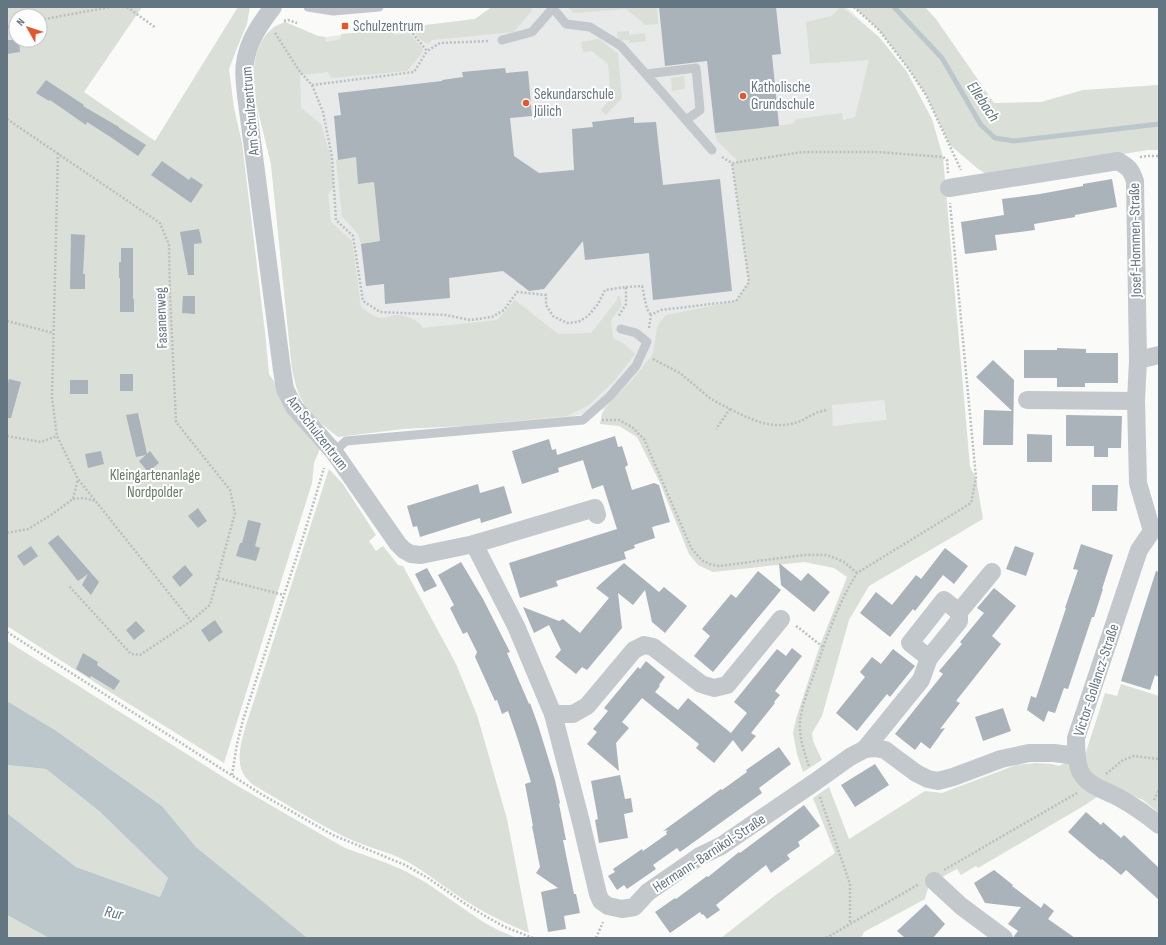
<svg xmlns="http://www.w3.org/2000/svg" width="1166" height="945" viewBox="0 0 1166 945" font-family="'Sofia Sans Condensed',sans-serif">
<rect width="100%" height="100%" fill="#fafaf8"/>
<!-- built -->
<polygon fill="#e8e9e9" points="492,7 846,7 879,37 907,72 884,402 896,534 714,553 677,468 613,407 565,418 464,426 311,409 292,369 271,164 254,94 254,70 256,55 262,42 274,27 285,22 318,36 325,37 475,19"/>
<!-- green -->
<g fill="#dadfd7" fill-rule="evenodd">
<path d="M7,7h135l-58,85 71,49 83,-134h12l-3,17 -10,24 -8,21 5,39 8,35 23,189 4,42 13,19 40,51 -8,19 -2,20 -88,280 -114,-71 -103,-66zM16,16h24v24h-24z"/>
<polygon points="492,7 531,7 532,10 514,32 432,40 428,44 420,39 411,27 475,19"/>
<polygon points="568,7 657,7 658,24 646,25 626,9 574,13"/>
<path d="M840,7h2l37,30 28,35 25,47 11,38 27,310 6,11 7,41 -114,67 -20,34 -27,96 -10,17 1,8 9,19 -19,12 -6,-18 -4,-21 3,-14 23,-71 28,-71 -13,-9 -30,-6 -91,10 -15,-7 -9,-11 -29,-71 -23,-46 -18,-11 -19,-2 2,-11 9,-12 22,-22 17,-21 3,-5 4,-25 3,-6 6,-7 70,-14 13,-19 -17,-119 7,-1 -22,-21 -2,-8 77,-9 5,-5 45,-6 1,7 12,-3 14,-57 -59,4 -4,-42 26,-6zM884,400l2,20 -53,6 -1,-21z"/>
<polygon points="854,7 925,7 936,19 994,103 1041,102 1083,90 1159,85 1159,150 1148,150 989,176 977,168 950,145 926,95 908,68 879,30"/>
<path d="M285,22l33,14 7,1 1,5 15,-3v-5l51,-5 2,6 15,-2 14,16v3l-16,19 -76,7 -3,-6 -28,3 1,33 20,16 10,34 3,29 -6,7 3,28 21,19 9,66c6,4 14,12 22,11 4,0 8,-3 12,-3 11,0 23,4 28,13l74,-8 18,-20 43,34 33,-1 26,-33v-4h3l2,10 -11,14 2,18 13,7 9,9 -20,26 -26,25 -22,11 -103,10 -61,3 -65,8c-28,-22 -39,-31 -46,-68l-21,-205 -17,-70c-2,-23 0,-52 20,-67 3,-2 8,-3 11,-5z"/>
<polygon points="629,31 629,35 645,33 646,41 629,43 629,40 618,41 617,32"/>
<polygon points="599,39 618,54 622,98 606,115 601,110 611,98 608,64 592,51 583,52 581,42"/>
<polygon points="684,76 685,89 672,91 671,78"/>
<polygon points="356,157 358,183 374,182 380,241 361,244 358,234 342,216 336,160"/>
<path d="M329,469l14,15 33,51 -7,6 7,10 7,-5 15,19 5,1 53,98 21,51 30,104 22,114c-21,-9 -41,-18 -60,-30 -21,-13 -40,-29 -61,-41 -20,-11 -43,-15 -63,-25 -32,-16 -62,-35 -93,-53 -3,-3 -6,-6 -8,-9 -9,-15 -2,-35 2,-50z"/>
<polygon points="7,641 236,785 329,839 345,848 384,862 403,870 425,882 483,922 500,931 517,938 307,938 304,937 196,847 162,806 55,730 7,701"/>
<polygon points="1121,684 1159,696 1159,813 1143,800 1112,787 1085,805 978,868 976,866 961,875 957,869 929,884 925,899 864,932 861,938 721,938 777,894 835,853 813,798 829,787 849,839 925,791 942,793 1016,765 1035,763 1052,764 1059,766 1086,752 1105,693 1117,696"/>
<polygon points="7,765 46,769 99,811 168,878 160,897 76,867 7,813"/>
<polygon points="7,915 49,938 7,938"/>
</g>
<!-- water -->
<polygon fill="#bbc7cb" points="7,701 55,730 162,806 196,847 307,938 49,938 7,915 7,813 76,867 160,897 168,878 99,811 46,769 7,765"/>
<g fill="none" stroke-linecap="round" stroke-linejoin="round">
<!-- stream -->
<polyline stroke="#bbc7cb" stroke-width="5" points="894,7 942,58 981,125 995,138 1014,141 1159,124"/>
</g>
<!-- building -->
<g fill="#aab3b9">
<polygon points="659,7 776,7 781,54 772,55 779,126 715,133 707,61 665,66"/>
<polygon points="7,40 19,40 20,52 7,54"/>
<polygon points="505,68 506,73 528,71 532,116 510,118 514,156 539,173 574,170 572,129 593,127 592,122 634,117 634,123 656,122 663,185 720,179 732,291 653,300 649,253 585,260 583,241 544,289 529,291 503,271 449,278 450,298 385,304 384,284 366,286 361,244 380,241 374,182 358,184 356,157 338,160 334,116 341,115 338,93 442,81 442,80 463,77 462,72"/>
<polygon points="46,80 84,105 83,106 119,127 119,128 146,145 138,156 112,138 87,122 86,125 50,100 49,101 36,93"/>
<polygon points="162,161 189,180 191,177 203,185 191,203 151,175"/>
<polygon points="1112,179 1117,207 1075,215 1075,217 1034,224 1035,230 995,235 997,250 965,254 961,222 1004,215 1002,199 1040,194 1083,186 1083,184"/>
<polygon points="199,229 202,243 194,244 194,275 188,275 180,232"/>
<polygon points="71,234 85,235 83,274 85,274 85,289 70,289"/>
<polygon points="121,248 133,248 133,299 134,299 134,312 120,312 120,278 119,278 119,262 121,262"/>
<polygon points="183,296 195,296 195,314 182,313"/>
<polygon points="1057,348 1086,349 1086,353 1118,353 1118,383 1085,383 1085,387 1057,387 1057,378 1024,378 1024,350 1057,350"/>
<polygon points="993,360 1014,380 1013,445 983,445 984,410 1012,411 976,377"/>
<rect x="120" y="374" width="13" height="17"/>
<polygon points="9,379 21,382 11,418 7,418 7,386"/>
<rect x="70" y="380" width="18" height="14"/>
<polygon points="138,413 147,454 150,451 159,463 148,472 139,461 146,455 136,457 126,415"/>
<polygon points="1066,415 1122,416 1121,448 1108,448 1108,457 1094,457 1094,446 1066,446"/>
<polygon points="1027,434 1052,435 1052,462 1027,462"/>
<polygon points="615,436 618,447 622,446 628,465 625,467 632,490 654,483 659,485 670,522 652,527 655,538 634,545 635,548 624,552 626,559 556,581 558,586 520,598 509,563 617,529 603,485 592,489 583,460 558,468 559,472 522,484 512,451 549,439 552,450 556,449 557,455"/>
<polygon points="101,451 104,464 88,468 85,454"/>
<polygon points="478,484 480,493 504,486 512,513 481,523 480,518 420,537 417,526 413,527 407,506"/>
<polygon points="1092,485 1118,485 1117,511 1092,511"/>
<polygon points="198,508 207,521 198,528 188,516"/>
<polygon points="248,520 261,523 255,546 260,548 256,561 236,556 240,543 242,543"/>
<polygon points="58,535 99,582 91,595 82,585 88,574 78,581 48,543"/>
<polygon points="1081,544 1113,555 1102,589 1103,589 1094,617 1092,617 1068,689 1064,688 1055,713 1048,711 1044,722 1027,710 1031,696 1036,698 1066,608 1065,608 1078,570 1073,569"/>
<polygon points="31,546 38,556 24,566 17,556"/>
<polygon points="1015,546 1034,553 1026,576 1006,569"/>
<polygon points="945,548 968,566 954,584 943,575 915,611 913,609 890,637 860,613 876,592 892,605 916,575 921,579"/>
<polygon points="461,562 483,599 510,652 507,653 529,704 530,703 538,725 555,780 560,803 559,804 566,840 563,840 574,894 576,894 580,913 564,916 566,929 548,932 541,892 558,888 536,873 540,867 532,826 533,826 525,784 531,782 518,740 508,711 502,714 497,700 495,701 475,657 477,652 467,632 463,634 450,608 454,605 438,575"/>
<polygon points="624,563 659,592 664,587 687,606 665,633 652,622 645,590 633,605 618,593 622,628 587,670 582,667 576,674 555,657 561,650 549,625 534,633 523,607 559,621 563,619 580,633 609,598 596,588"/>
<polygon points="779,563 801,581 808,573 830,592 814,612 781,585"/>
<polygon points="185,565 193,575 180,587 172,577"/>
<polygon points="427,568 437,586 424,592 415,574"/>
<polygon points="758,571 781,590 713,672 694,656 710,636 702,629 731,594 736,598"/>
<polygon points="1156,571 1159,572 1159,677 1155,675 1150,690 1121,681"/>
<polygon points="994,588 1016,606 992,636 1001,644 956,701 960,703 940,729 945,728 930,749 921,742 915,750 895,734 943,674 939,671 962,644 960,642 984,613 977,608"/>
<polygon points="215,620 223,632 209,642 201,630"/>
<polygon points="136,621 145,631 134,640 126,630"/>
<polygon points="792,648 802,656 775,691 780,695 774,702 775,703 751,733 756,736 742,752 733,740 714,763 696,748 699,744 642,698 622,722 629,728 616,743 619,771 587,744 597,732 593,729 608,711 604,708 638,667 640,669 646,661 665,677 659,685 660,686 655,692 678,710 688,698 731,733 747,713 734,702 777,649 786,656"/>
<polygon points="893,649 915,666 890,697 887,694 857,731 836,713 865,677 860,672 872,657 881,664"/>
<polygon points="83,653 98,662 97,665 120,681 114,690 91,676 90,678 76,669"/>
<polygon points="1003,708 1011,731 983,741 975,717"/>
<polygon points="779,747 791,764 759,788 762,793 680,852 677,848 653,865 656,869 627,889 624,885 617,890 608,876 615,872 613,869 642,849 643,851 667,834 666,832 668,830 663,831 721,789 722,790 747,772 746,770"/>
<polygon points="875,764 889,785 855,807 841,785"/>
<polygon points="620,775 625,799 631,798 633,812 624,814 628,838 599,843 595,820 598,819 591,781"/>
<polygon points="804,805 820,826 798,842 800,846 787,855 790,859 771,873 766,865 716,905 720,910 707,919 703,914 702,915 700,912 670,933 655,912 675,898 676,899 707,876 708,877 739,852 740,853"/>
<polygon points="1086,812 1101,825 1103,822 1121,838 1124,835 1159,868 1159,900 1126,870 1121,875 1102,859 1101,860 1068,832"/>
<polygon points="994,870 1013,885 1012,886 1041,908 1044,903 1054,911 1048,919 1075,938 1014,938 1014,936 1018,931 1008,924 1021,907 985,903 974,883"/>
<polygon points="926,904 945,924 933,938 905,938 897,931"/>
</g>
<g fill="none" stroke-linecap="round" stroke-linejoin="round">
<!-- path -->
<g stroke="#bbbfc2" stroke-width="2.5" stroke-dasharray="2 2" stroke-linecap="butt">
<polyline points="127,7 156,28"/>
<polyline points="854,7 879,30 908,68 926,95 961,170"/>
<polyline points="40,20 110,7"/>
<polyline points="284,21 288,20 297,23"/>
<polyline points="405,24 427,51 440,43 490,41"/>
<polyline points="7,27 16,25"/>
<polyline points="275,33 300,72 312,85 414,72 427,51"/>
<polyline points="312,85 323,112 332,157 336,220 353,236 363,301 380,312 446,315 470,320 492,317 504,310 517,292 546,295 546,305 553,316 567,323 578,322 588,316 598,304 605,290 626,287 626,304 618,317"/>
<polyline points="7,119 160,223 169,245 170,295 176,422 230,490 235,513 210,605 191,621 140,655 131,654 69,586"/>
<polyline points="58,153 52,398 57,436 78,479 191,621"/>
<polyline points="722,157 732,163 802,152 877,152 943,157 947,160 948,173"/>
<polyline points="1140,157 1149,156 1159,156"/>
<polyline points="626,287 642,286 647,309 651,315"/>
<polyline points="7,321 53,333"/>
<polyline points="649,328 651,315 661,310 736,301 749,282 732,163"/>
<polyline points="653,359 680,373 711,399 730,409 716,429"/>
<path d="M730,409c24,12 44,22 71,12 4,-2 8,-5 13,-7 4,-2 8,-3 12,-4"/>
<polyline points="602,420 619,420 632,427 644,439 686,536 692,549 698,556 703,561 710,564 719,566 804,555 826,555 835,558 844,562 857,573"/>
<polyline points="7,436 41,442 57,436"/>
<polyline points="73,499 83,498 96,501"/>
<polyline points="7,533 28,529 51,515 73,499 78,479"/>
<polyline points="218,578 284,595"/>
<polyline points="796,626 799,628 823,647"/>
<polyline points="7,632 261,794 333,835 405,865 428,878 467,905 487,917 505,927 533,938"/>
<path d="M809,766c-5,-14 -10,-29 -9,-44 1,-14 8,-32 13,-45 12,-35 24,-72 44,-104l114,-70 5,-25 -26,-275"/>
<polyline points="1106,774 1123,760 1134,756 1159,759"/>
<polyline points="232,775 237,744 243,720 305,531 324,468"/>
<polyline points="820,797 850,884 850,924"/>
<polyline points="1154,800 1159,790"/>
<polyline points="944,870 1077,793"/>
<polyline points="596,938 603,922"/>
<polyline points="826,938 919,884"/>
</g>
<!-- lane -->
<g stroke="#c3c8cc" stroke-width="9">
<polyline points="308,7 333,11 379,7"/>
<polyline points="552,7 566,24 590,27 621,46 659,89 712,150"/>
<polyline points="502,40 532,32 553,8"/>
<polyline points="646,74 696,68 700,110 686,120"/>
<polyline points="334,452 346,441 583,420 610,396 636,366 647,342 636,333 621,329"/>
</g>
<!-- street -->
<g stroke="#c3c8cc" stroke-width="18">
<path d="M273,7c-13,17 -25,34 -28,56 -2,10 0,21 1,32l36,275 3,19 9,18 40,45 64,92 6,6 7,4 10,1 53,-11 121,-36 2,7"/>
<path d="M949,188l169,-27c10,6 13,8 17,20l3,179 -2,41 2,82 14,48"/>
<polyline points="1138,360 1159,355"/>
<polyline points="1027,400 1136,401"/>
<path d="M1159,527l-7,4 -13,19 -63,188c0,11 0,23 4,33 7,15 25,19 38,26 14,8 28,17 41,28"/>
<polyline points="474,544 516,626 553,714 581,822 598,894 601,901 608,906 622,909 634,907 648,892 700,856 721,846 815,782 850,757 865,749 875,748 885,750 916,773 928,779 938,781 953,777 1001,759 1029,753 1054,753 1076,756"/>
<polyline points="929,658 910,643 944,600 959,612"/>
<polyline points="553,714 573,714 587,706 634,650 644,645 653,647 701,684 714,688 727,685 781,619"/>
<polyline points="865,749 921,680 929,658 959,621 959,612 992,572"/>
<polyline points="934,881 961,906 1004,938"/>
</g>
</g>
<!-- markers -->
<g fill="#e4572e" stroke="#fff" stroke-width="1.5">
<rect x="341" y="22" width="8" height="8" rx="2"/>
<circle cx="743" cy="96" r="4"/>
<circle cx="526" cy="103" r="4"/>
</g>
<g text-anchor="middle" stroke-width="4" stroke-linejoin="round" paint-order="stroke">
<!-- poi labels -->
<g font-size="15" fill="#657683" stroke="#fff" text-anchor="start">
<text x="353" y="31">Schulzentrum</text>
<text x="751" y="92">Katholische<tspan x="751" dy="17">Grundschule</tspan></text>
<text x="534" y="99">Sekundarschule<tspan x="534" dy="17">Jülich</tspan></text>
</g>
<!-- street labels -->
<g font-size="15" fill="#657683" stroke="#fff">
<text transform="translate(250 111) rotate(-95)" y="5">Am Schulzentrum</text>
<text transform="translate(1135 240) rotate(-91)" y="5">Josef-Hommen-Straße</text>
<text transform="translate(161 318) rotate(-92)" y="5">Fasanenweg</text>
<text transform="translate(318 433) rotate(52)" y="5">Am Schulzentrum</text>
<text transform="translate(1096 680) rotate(-72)" y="5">Victor-Gollancz-Straße</text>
<text transform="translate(709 853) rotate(-33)" y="5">Hermann-Barnikol-Straße</text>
</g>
<!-- park labels -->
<g font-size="15" fill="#687a64" stroke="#fff">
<text x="155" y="480">Kleingartenanlage<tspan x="155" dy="17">Nordpolder</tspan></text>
</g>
<!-- water labels -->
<g font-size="16" font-style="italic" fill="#60757c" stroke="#fff">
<text transform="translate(984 101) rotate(56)" y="6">Ellebach</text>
<text transform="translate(114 912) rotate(12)" y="6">Rur</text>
</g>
</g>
<!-- border -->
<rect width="1166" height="945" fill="none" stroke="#657683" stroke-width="16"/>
<!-- north arrow -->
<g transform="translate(28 28) rotate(309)"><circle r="19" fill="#ffffff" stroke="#c1c8cd"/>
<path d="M0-3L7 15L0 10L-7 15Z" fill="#e4572e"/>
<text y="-6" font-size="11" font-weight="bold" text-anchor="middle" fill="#657683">N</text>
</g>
</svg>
